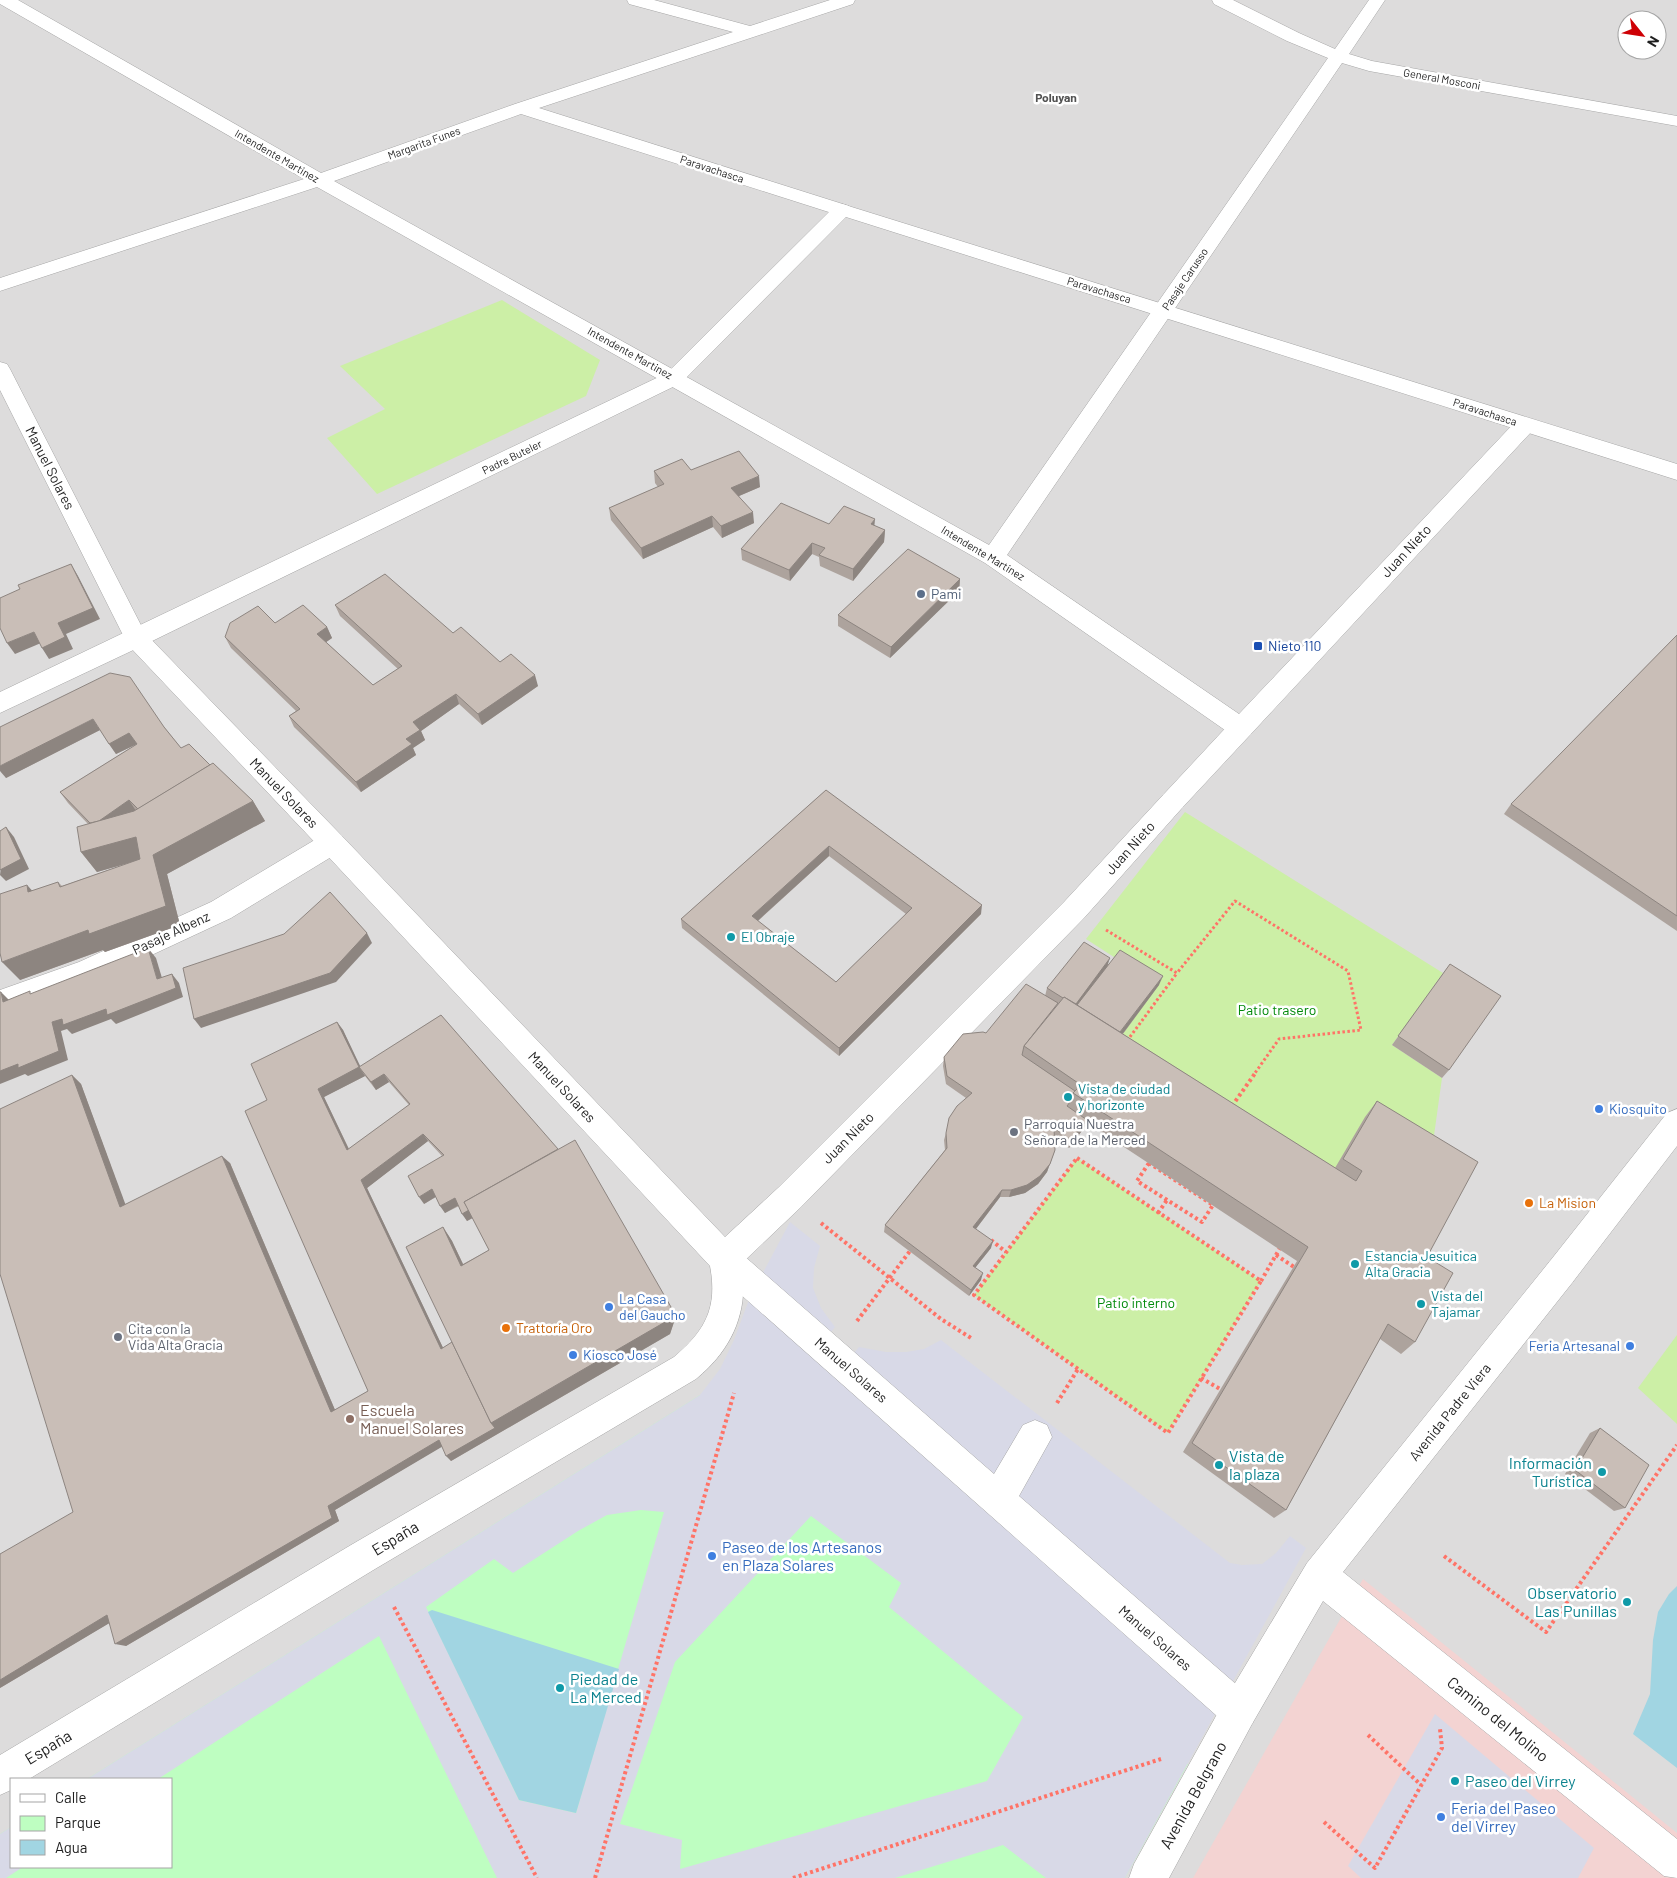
<svg xmlns="http://www.w3.org/2000/svg" width="1677" height="1878" viewBox="0 0 1677 1878" font-family="Barlow,sans-serif">
<rect width="100%" height="100%" fill="#f1ece4"/>
<!-- residential -->
<path fill="#dddcdc" fill-rule="evenodd" d="M0,0h1677v1878h-1677zM1627,20h30v30h-30zM11,1779h160v88h-160z"/>
<!-- commercial -->
<polygon fill="#f3d3d2" points="1363,1579 1677,1833 1677,1878 1193,1878"/>
<!-- grass -->
<g fill="#ccefa6">
<polygon points="502,300 600,360 586,396 377,494 327,438 385,409 340,366"/>
<polygon points="1185,812 1443,973 1392,1045 1442,1078 1431,1157 1331,1174 1119,1053 1117,959 1086,939"/>
<polygon points="1077,1158 1261,1281 1168,1433 974,1295"/>
<polygon points="1677,1335 1677,1424 1638,1388"/>
</g>
<!-- park -->
<polygon fill="#befec1" points="700,1395 1188,1764 1125,1878 0,1878 0,1834 11,1827 11,1867 171,1867 171,1779 87,1779"/>
<!-- plaza -->
<g fill="#d8d9e7" fill-rule="evenodd">
<path d="M790,1222l30,24 -6,22 -1,20 8,20 14,19 -12,15 23,21 13,-16 27,5h20l18,-3 17,-9 289,223 12,2 20,-1 14,-11 14,-17 16,12 -181,330h-79l-43,-33 -108,33h-398l-118,-242 -221,143h-71l613,-384 20,-26 14,-29 16,-43zM641,1510l23,2 -88,301 -57,-13 -93,-193 68,-48 19,14 65,-42 29,-16zM811,1516l90,67 -12,24 134,110 -36,64 -307,88 2,-29 -62,-16 55,-162z"/>
<polygon points="1435,1714 1594,1848 1578,1878 1361,1878 1348,1866"/>
<polygon points="11,1827 11,1867 23,1867 6,1878 0,1878 0,1834"/>
</g>
<!-- water -->
<g fill="#a1d5e2">
<polygon points="1677,1586 1677,1768 1633,1734 1650,1694 1653,1640 1658,1612 1669,1594"/>
<polygon points="432,1610 619,1669 576,1813 519,1800 428,1612"/>
</g>
<g fill="none" stroke-linecap="round" stroke-linejoin="round">
<!-- service casing -->
<g stroke="#a6a6a6" stroke-width="1">
<polygon id="service" points="332,832 341,835 345,843 341,851 231,918 98,980 0,1014 0,990 79,962 211,902 323,835"/>
</g>
<!-- pedestrian casing -->
<g stroke="#a6a6a6" stroke-width="1">
<g id="pedestrian">
<polygon points="1241,718 1250,721 1254,728 1250,735 1182,808 1173,811 1164,808 1160,801 1164,794 1232,721"/>
<polygon points="724,1244 735,1248 994,1474 1023,1425 1035,1420 1047,1425 1052,1437 1019,1496 1252,1698 1257,1711 1252,1724 1239,1729 1226,1724 713,1270 708,1259 713,1248"/>
</g>
</g>
<!-- minor casing -->
<g stroke="#a6a6a6" stroke-width="1">
<g id="minor">
<polygon points="0,0 18,0 321,173 515,104 733,32 629,4 627,0 654,0 750,26 830,0 855,0 853,4 539,108 849,206 852,210 849,214 842,216 835,214 521,114 334,181 989,545 1328,58 1287,41 1214,4 1212,0 1233,0 1299,33 1335,49 1369,0 1385,0 1349,54 1372,61 1677,116 1677,126 1369,71 1342,63 1007,555 1239,714 1517,420 1525,418 1533,420 1536,425 1533,430 1250,735 1241,738 1232,735 985,563 317,187 0,291 0,278 304,179 0,4"/>
<path d="M0,362l7,2 3,5 135,264 196,202 384,402 54,-50 285,-285 100,-108 9,-3 9,3 4,7 -4,7 -98,110 -283,289 -60,57c9,46 -9,86 -45,115l-321,190 -346,210h-18v11l-11,5v-40l351,-210 323,-188c31,-26 44,-49 36,-91l-387,-415 -195,-206 -128,-255z"/>
<polygon points="1561,1257 1572,1261 1577,1272 1572,1283 1343,1572 1677,1839 1677,1878 1664,1876 1323,1601 1252,1724 1169,1878 1129,1878 1134,1864 1226,1698 1307,1563 1550,1261"/>
</g>
</g>
<!-- tertiary casing -->
<g stroke="#a6a6a6" stroke-width="1">
<g id="tertiary">
<polygon points="842,204 1677,464 1677,480 846,217 681,383 144,645 0,713 0,692 667,373 835,206"/>
<polygon points="1677,1109 1677,1146 1572,1283 1561,1287 1550,1283 1545,1272 1550,1261 1667,1113"/>
</g>
</g>
<!-- path-far1 -->
<g stroke="#ff7367" stroke-width="3" stroke-dasharray="2.5 2.5" stroke-linecap="butt">
<polyline points="1106,930 1177,973 1235,901 1348,971 1361,1030 1279,1039 1255,1073"/>
<polyline points="1127,1041 1177,973"/>
</g>
<!-- path -->
<g stroke="#ff7367" stroke-width="4" stroke-dasharray="3 3" stroke-linecap="butt">
<polyline points="1232,1106 1256,1072"/>
<polygon points="1077,1158 1261,1281 1168,1433 974,1295"/>
<polygon points="1149,1163 1213,1205 1202,1222 1137,1181"/>
<polyline points="1158,1213 1167,1200"/>
<polyline points="821,1223 941,1319 971,1338"/>
<polyline points="991,1240 1006,1252"/>
<polyline points="1276,1255 1294,1267"/>
<polyline points="1261,1281 1280,1248"/>
<polyline points="857,1321 910,1251"/>
<polyline points="1201,1378 1220,1389"/>
<polyline points="1057,1403 1078,1369"/>
<polyline points="1444,1556 1546,1632 1677,1445"/>
<polyline points="394,1607 537,1878"/>
<polyline points="1368,1735 1421,1785"/>
<polyline points="1324,1822 1375,1868 1442,1748 1440,1729"/>
<polyline points="595,1878 734,1393"/>
<polyline points="793,1878 1161,1759"/>
</g>
<!-- service -->
<use href="#service" fill="#fff" fill-rule="evenodd"/>
<!-- pedestrian -->
<use href="#pedestrian" fill="#fff" fill-rule="evenodd"/>
<!-- minor -->
<use href="#minor" fill="#fff" fill-rule="evenodd"/>
<!-- tertiary -->
<use href="#tertiary" fill="#fff" fill-rule="evenodd"/>
</g>
<!-- wall -->
<g fill="#ada39d" fill-rule="evenodd">
<polygon points="691,470 760,487 739,496 754,523 722,538 713,527 643,559 611,520 609,508 658,487 655,483 654,471"/>
<polygon points="829,524 874,526 885,530 884,542 853,581 820,566 819,557 812,554 790,581 742,560 741,549"/>
<polygon points="960,579 959,591 890,658 838,626 838,615"/>
<polygon points="335,605 453,633 538,686 482,725 459,704 421,731 425,740 413,748 416,755 361,792 294,727 289,716 296,711 231,648 225,637 275,623 327,627 332,638 326,642 373,685 398,669 340,616"/>
<polygon points="1677,635 1677,931 1504,814 1511,804"/>
<polygon points="0,727 164,727 181,748 210,765 253,801 265,821 167,874 180,925 105,952 103,950 20,980 27,885 32,891 58,882 62,886 135,861 97,872 81,852 88,824 68,803 60,792 137,744 116,754 100,730 6,778"/>
<path d="M826,790l155,124 -142,142 -157,-128 -1,-9zM829,856l77,58 -70,68 -78,-61z"/>
<polygon points="1108,964 1159,985 1123,1034 1335,1168 1365,1117 1377,1101 1427,1257 1415,1342 1401,1354 1380,1339 1286,1510 1274,1518 1183,1452 1297,1261 1086,1122 1084,1128 1069,1148 1055,1138 1055,1150 1052,1158 1047,1172 1038,1184 1025,1193 1009,1197 1000,1197 976,1229 991,1248 975,1268 981,1280 969,1296 884,1232 885,1225 945,1150 944,1140 946,1133 966,1098 946,1084 943,1066 944,1057 986,1033 1045,996 1047,988"/>
<polygon points="1450,964 1449,1070 1442,1078 1392,1045"/>
<path d="M441,1015l234,304 -5,15 -219,127 -9,-15 -107,64 4,11 -213,125 -17,-23 -109,65 73,-176 -1,-437 9,9 44,121 105,-42 105,247 33,-19 -101,-291 70,-78 6,8 17,37zM365,1076l11,14 13,-8 20,23 -60,44 -25,-52zM428,1141l14,15 -18,48 12,-7 9,16 14,-7 8,15 6,-3 16,32 -26,14 -11,-23 -9,-14 9,115 -9,6 -76,-160z"/>
<polygon points="1600,1428 1625,1508 1614,1511 1565,1474 1590,1433"/>
</g>
<!-- shaded-wall -->
<g fill="#8d8580">
<polygon points="759,476 760,487 732,499 731,488"/>
<polygon points="753,512 754,523 722,538 721,526"/>
<polygon points="712,516 713,527 643,559 641,548"/>
<polygon points="875,519 874,530 871,524"/>
<polygon points="885,530 884,542 853,581 853,569"/>
<polygon points="812,543 812,554 790,581 789,570"/>
<polygon points="71,564 78,576 100,619 66,634 73,649 49,659 42,648 58,623"/>
<polygon points="960,579 959,591 890,658 891,647"/>
<polygon points="327,627 332,638 322,645 317,634"/>
<polygon points="34,632 41,643 15,654 7,643"/>
<polygon points="535,675 538,686 482,725 478,714"/>
<polygon points="456,694 459,704 421,731 425,740 413,748 416,755 361,792 356,782 406,739 413,722"/>
<polygon points="93,719 100,730 6,778 0,771 0,766"/>
<polygon points="129,733 137,744 116,754 109,744"/>
<polygon points="129,800 136,811 92,826"/>
<polygon points="253,801 265,821 167,874 180,925 105,952 103,950 20,980 2,962 88,930 153,855"/>
<polygon points="6,827 14,837 29,869 6,881 0,875"/>
<polygon points="136,837 150,857 97,872 81,852"/>
<polygon points="829,846 829,856 753,925 752,916"/>
<polygon points="27,885 44,904 28,892"/>
<polygon points="982,905 981,914 839,1056 839,1048"/>
<polygon points="367,933 372,943 336,982 201,1028 194,1019"/>
<polygon points="148,948 156,958 165,988 157,979"/>
<polygon points="1110,958 1107,967 1072,1012 1074,1006"/>
<polygon points="172,974 179,983 183,997 116,1024 111,1019 72,1034 67,1029 61,1031 68,1060 28,1076 25,1074 0,1084 0,1071 52,1022"/>
<polygon points="1163,976 1159,985 1112,1048 1115,1039"/>
<polygon points="1,992 10,1001 3,1002"/>
<polygon points="337,1022 343,1030 363,1072 359,1067"/>
<polygon points="359,1067 365,1076 324,1097 353,1158 347,1150 318,1089"/>
<polygon points="384,1074 389,1082 376,1090 371,1082"/>
<polygon points="72,1075 81,1084 129,1214 120,1207"/>
<polygon points="1087,1120 1084,1128 1069,1148 1071,1140"/>
<polygon points="423,1134 428,1141 367,1188 446,1354 441,1349 361,1180"/>
<polygon points="1055,1150 1047,1172 1038,1184 1025,1193 1009,1197 1011,1190"/>
<polygon points="222,1156 230,1163 338,1417 331,1412"/>
<polygon points="564,1156 567,1163 467,1221 462,1214"/>
<polygon points="432,1189 437,1196 424,1204 419,1197"/>
<polygon points="1002,1190 1000,1197 972,1234 973,1227"/>
<polygon points="455,1198 459,1205 445,1213 440,1206"/>
<polygon points="443,1227 452,1241 470,1279 461,1266"/>
<polygon points="993,1241 991,1248 971,1273 973,1266"/>
<polygon points="983,1273 981,1280 969,1296 971,1290"/>
<polygon points="671,1307 675,1319 670,1334 451,1461 446,1456 491,1423"/>
<polygon points="439,1440 445,1445 335,1510 339,1521 126,1646 115,1644 328,1506"/>
<polygon points="107,1615 118,1618 0,1688 0,1680"/>
</g>
<!-- building -->
<g fill="#c9beb7" stroke="#8d8580" fill-rule="evenodd">
<polygon points="739,451 759,476 731,488 753,512 721,526 712,516 641,548 609,508 664,484 654,471 682,459 691,470"/>
<polygon points="781,503 829,524 844,506 875,519 871,524 885,530 853,569 819,555 825,548 812,543 789,570 741,549"/>
<polygon points="908,549 960,579 891,647 838,615"/>
<polygon points="71,564 93,608 58,623 65,637 42,648 34,632 7,643 0,628 0,598 20,589 18,585"/>
<polygon points="385,574 453,633 461,627 500,662 511,654 535,675 478,714 456,694 413,722 420,730 406,739 412,744 356,782 289,716 300,709 225,637 230,623 258,606 275,623 303,605 327,627 317,634 373,685 402,666 335,605"/>
<polygon points="1677,635 1677,916 1511,804"/>
<polygon points="110,673 130,677 164,727 181,748 189,744 210,765 138,809 129,800 99,821 90,823 60,792 137,744 129,733 109,744 93,719 0,766 0,727"/>
<polygon points="213,763 253,801 153,855 166,906 89,934 88,930 2,962 0,953 0,894 27,885 28,892 58,882 60,887 140,859 136,837 81,852 77,827 134,811"/>
<path d="M826,790l156,115 -143,143 -158,-129zM829,846l83,62 -76,74 -84,-66z"/>
<polygon points="6,827 21,859 0,870 0,831"/>
<polygon points="330,892 367,933 330,973 194,1019 183,968 284,934"/>
<polygon points="1084,942 1110,958 1076,1004 1064,997 1063,998 1047,988"/>
<polygon points="148,948 157,979 172,974 176,988 107,1015 106,1009 63,1025 62,1019 52,1022 59,1051 18,1068 18,1064 0,1071 0,992 1,992 3,1002 30,991 30,994"/>
<polygon points="1120,950 1163,976 1120,1032 1077,1005"/>
<polygon points="1450,964 1501,996 1449,1070 1398,1036"/>
<polygon points="1026,984 1058,1003 1024,1046 1022,1055 1075,1091 1073,1093 1070,1102 1067,1106 1087,1120 1071,1140 1054,1128 1055,1150 1050,1164 1040,1176 1027,1185 1011,1190 1002,1190 973,1227 993,1241 973,1266 983,1273 971,1290 885,1225 947,1148 946,1133 949,1118 957,1106 972,1093 947,1076 944,1057 963,1034 983,1032 986,1033"/>
<polygon points="1064,997 1356,1181 1362,1171 1343,1159 1377,1101 1478,1162 1427,1257 1453,1273 1415,1342 1388,1324 1286,1510 1192,1443 1308,1247 1073,1093 1081,1085 1024,1046"/>
<path d="M441,1015l117,134 -94,53 5,8 -7,4 -7,-16 -15,8 -8,-17 -13,8 -11,-21 36,-21 -21,-21 -62,46 80,169 11,-7 39,81 4,5 -49,28 -7,-16 -111,66 4,12 -217,126 -8,-29 -107,65v-126l73,-42 -73,-238v-165l72,-34 48,132 102,-51 109,256 37,-21 -123,-280 22,-11 -16,-36 86,-42 22,45zM359,1067l12,15 13,-8 26,30 -63,46 -29,-61z"/>
<polygon points="575,1140 671,1307 665,1322 491,1423 406,1247 443,1227 461,1266 489,1250 464,1202"/>
<polygon points="1600,1428 1649,1465 1625,1508 1575,1470"/>
</g>
<!-- markers -->
<circle fill="#5c6f8a" stroke="#fff" stroke-width="2" cx="921" cy="594" r="5"/>
<rect fill="#1a4fb4" stroke="#fff" stroke-width="2" x="1253" y="641" width="10" height="10" rx="2.5"/>
<g fill="#0f9aa8" stroke="#fff" stroke-width="2">
<circle cx="731" cy="937" r="5"/>
<circle cx="1068" cy="1097" r="5"/>
<circle cx="1355" cy="1264" r="5"/>
<circle cx="1421" cy="1304" r="5"/>
<circle cx="1219" cy="1465" r="5"/>
<circle cx="1602" cy="1472" r="5"/>
<circle cx="1627" cy="1602" r="5"/>
<circle cx="560" cy="1688" r="5"/>
<circle cx="1455" cy="1781" r="5"/>
</g>
<g fill="#3f7fe0" stroke="#fff" stroke-width="2">
<circle cx="1599" cy="1109" r="5"/>
<circle cx="609" cy="1307" r="5"/>
<circle cx="1630" cy="1346" r="5"/>
<circle cx="573" cy="1355" r="5"/>
<circle cx="712" cy="1556" r="5"/>
<circle cx="1441" cy="1817" r="5"/>
</g>
<g fill="#6b7280" stroke="#fff" stroke-width="2">
<circle cx="1014" cy="1132" r="5"/>
<circle cx="118" cy="1337" r="5"/>
</g>
<g fill="#e8710a" stroke="#fff" stroke-width="2">
<circle cx="1529" cy="1203" r="5"/>
<circle cx="506" cy="1328" r="5"/>
</g>
<circle fill="#8d6e63" stroke="#fff" stroke-width="2" cx="350" cy="1419" r="5"/>
<g text-anchor="middle" stroke-width="5" stroke-linejoin="round" paint-order="stroke">
<!-- far-street labels -->
<g font-size="11" fill="#1f1f1f" stroke="#fff">
<text transform="translate(1442 79) rotate(10)" y="4">General Mosconi</text>
<text transform="translate(424 143) rotate(-20)" y="4">Margarita Funes</text>
<text transform="translate(277 156) rotate(30)" y="4">Intendente Martinez</text>
<text transform="translate(712 169) rotate(18)" y="4">Paravachasca</text>
<text transform="translate(1185 279) rotate(-56)" y="4">Pasaje Carusso</text>
<text transform="translate(1099 290) rotate(17)" y="4">Paravachasca</text>
<text transform="translate(630 353) rotate(29)" y="4">Intendente Martinez</text>
<text transform="translate(1485 412) rotate(18)" y="4">Paravachasca</text>
<text transform="translate(512 457) rotate(-26)" y="4">Padre Buteler</text>
<text transform="translate(983 553) rotate(31)" y="4">Intendente Martinez</text>
</g>
<!-- far-neighbourhood labels -->
<g font-size="12" font-weight="bold" fill="#525252" stroke="#fff">
<text x="1056" y="102">Poluyan</text>
</g>
<!-- street labels -->
<g font-size="14" fill="#1f1f1f" stroke="#fff">
<text transform="translate(50 468) rotate(63)" y="5">Manuel Solares</text>
<text transform="translate(1406 551) rotate(-47)" y="5">Juan Nieto</text>
<text transform="translate(284 793) rotate(46)" y="5">Manuel Solares</text>
<text transform="translate(1130 848) rotate(-48)" y="5">Juan Nieto</text>
<text transform="translate(171 933) rotate(-25)" y="5">Pasaje Albenz</text>
<text transform="translate(562 1087) rotate(47)" y="5">Manuel Solares</text>
<text transform="translate(848 1138) rotate(-45)" y="5">Juan Nieto</text>
<text transform="translate(851 1370) rotate(41)" y="5">Manuel Solares</text>
<text transform="translate(1450 1412) rotate(-51)" y="5">Avenida Padre Viera</text>
<text transform="translate(1155 1638) rotate(41)" y="5">Manuel Solares</text>
</g>
<!-- service labels -->
<g font-size="14" fill="#4e5e75" stroke="#fff" text-anchor="start">
<text x="931" y="599">Pami</text>
</g>
<!-- transit labels -->
<g font-size="14" fill="#164399" stroke="#fff" text-anchor="start">
<text x="1268" y="651">Nieto 110</text>
</g>
<!-- culture labels -->
<g font-size="14" fill="#0d838f" stroke="#fff" text-anchor="start">
<text x="741" y="942">El Obraje</text>
<text x="1078" y="1094">Vista de ciudad<tspan x="1078" dy="16">y horizonte</tspan></text>
<text x="1365" y="1261">Estancia Jesuitica<tspan x="1365" dy="16">Alta Gracia</tspan></text>
<text x="1431" y="1301">Vista del<tspan x="1431" dy="16">Tajamar</tspan></text>
</g>
<!-- park labels -->
<g font-size="14" fill="#018909" stroke="#fff">
<text x="1277" y="1015">Patio trasero</text>
<text x="1136" y="1308">Patio interno</text>
</g>
<!-- shop labels -->
<g font-size="14" fill="#366cbe" stroke="#fff" text-anchor="start">
<text x="1609" y="1114">Kiosquito</text>
<text x="619" y="1304">La Casa<tspan x="619" dy="16">del Gaucho</tspan></text>
<text x="1620" y="1351" text-anchor="end">Feria Artesanal</text>
<text x="583" y="1360">Kiosco José</text>
</g>
<!-- worship labels -->
<g font-size="14" fill="#5b616d" stroke="#fff" text-anchor="start">
<text x="1024" y="1129">Parroquia Nuestra<tspan x="1024" dy="16">Señora de la Merced</tspan></text>
<text x="128" y="1334">Cita con la<tspan x="128" dy="16">Vida Alta Gracia</tspan></text>
</g>
<!-- food labels -->
<g font-size="14" fill="#c56008" stroke="#fff" text-anchor="start">
<text x="1539" y="1208">La Mision</text>
<text x="516" y="1333">Trattoría Oro</text>
</g>
<!-- near-education labels -->
<g font-size="16" fill="#785e54" stroke="#fff" text-anchor="start">
<text x="360" y="1416">Escuela<tspan x="360" dy="18">Manuel Solares</tspan></text>
</g>
<!-- near-culture labels -->
<g font-size="16" fill="#0d838f" stroke="#fff" text-anchor="start">
<text x="1229" y="1462">Vista de<tspan x="1229" dy="18">la plaza</tspan></text>
<text x="1592" y="1469" text-anchor="end">Información<tspan x="1592" dy="18">Turística</tspan></text>
<text x="1617" y="1599" text-anchor="end">Observatorio<tspan x="1617" dy="18">Las Punillas</tspan></text>
<text x="570" y="1685">Piedad de<tspan x="570" dy="18">La Merced</tspan></text>
<text x="1465" y="1787">Paseo del Virrey</text>
</g>
<!-- near-street labels -->
<g font-size="16" fill="#1f1f1f" stroke="#fff">
<text transform="translate(395 1538) rotate(-31)" y="6">España</text>
<text transform="translate(1498 1719) rotate(39)" y="6">Camino del Molino</text>
<text transform="translate(48 1747) rotate(-31)" y="6">España</text>
<text transform="translate(1193 1795) rotate(-61)" y="6">Avenida Belgrano</text>
</g>
<!-- near-shop labels -->
<g font-size="16" fill="#366cbe" stroke="#fff" text-anchor="start">
<text x="722" y="1553">Paseo de los Artesanos<tspan x="722" dy="18">en Plaza Solares</tspan></text>
<text x="1451" y="1814">Feria del Paseo<tspan x="1451" dy="18">del Virrey</tspan></text>
</g>
</g>
<!-- legend -->
<rect x="10" y="1778" width="162" height="90" fill="#ffffff" stroke="#a5a5a5"/>
<rect x="20" y="1794" width="25" height="8" fill="#ffffff" stroke="#a5a5a5"/>
<text x="55" y="1803" font-size="15" fill="#1f1f1f">Calle</text>
<rect x="20" y="1816" width="25" height="15" fill="#befec1" stroke="#a5a5a5"/>
<text x="55" y="1828" font-size="15" fill="#1f1f1f">Parque</text>
<rect x="20" y="1840" width="25" height="15" fill="#a1d5e2" stroke="#a5a5a5"/>
<text x="55" y="1853" font-size="15" fill="#1f1f1f">Agua</text>
<!-- north arrow -->
<g transform="translate(1642 35) rotate(120)"><circle r="24" fill="#ffffff" stroke="#a5a5a5"/>
<path d="M0-4L9 19L0 12L-9 19Z" fill="#ce0005"/>
<text y="-8" font-size="14" font-weight="bold" text-anchor="middle" fill="#1f1f1f">N</text>
</g>
</svg>
